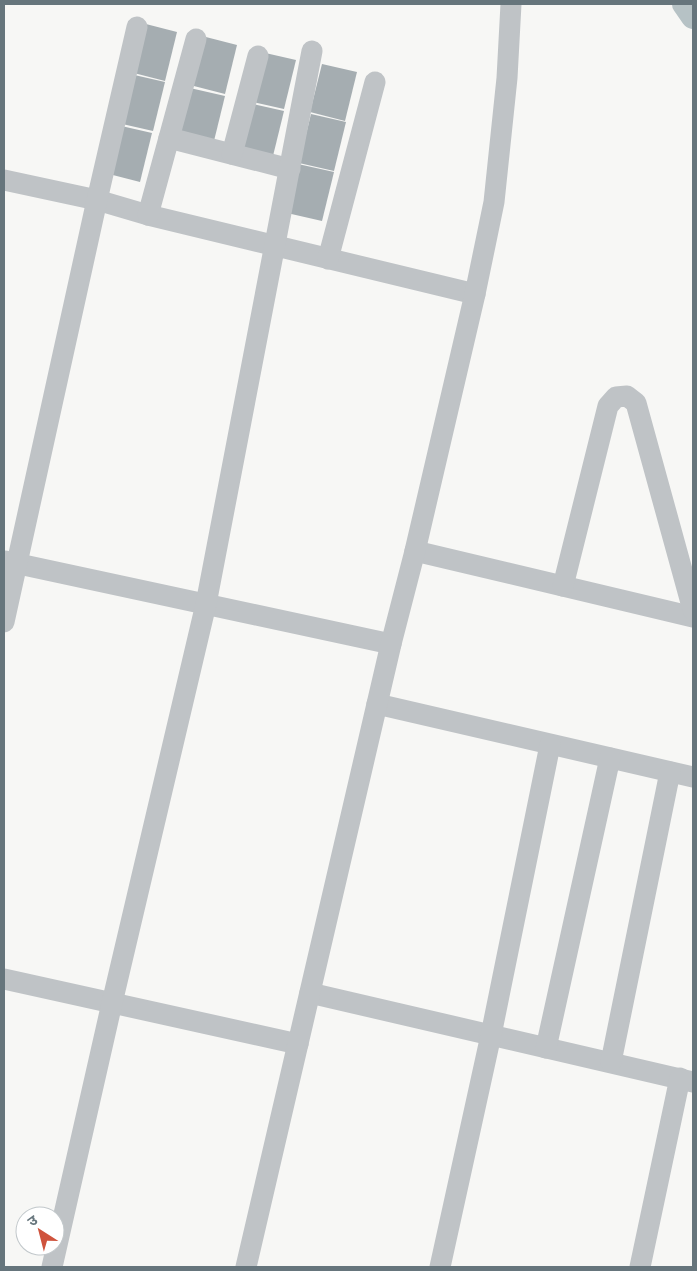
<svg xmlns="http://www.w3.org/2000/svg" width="697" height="1271" viewBox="0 0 697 1271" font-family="Rubik,'Noto Sans Devanagari',sans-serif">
<rect width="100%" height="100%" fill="#f7f7f5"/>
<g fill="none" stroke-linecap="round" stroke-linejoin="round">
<!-- canal -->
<polyline stroke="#b6c2c5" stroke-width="24" points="684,4 693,17"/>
</g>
<!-- building -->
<g fill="#a5adb1">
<polygon points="142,23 177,32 165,81 130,72"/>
<polygon points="202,36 237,45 225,94 190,85"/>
<polygon points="261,52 296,60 284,109 249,101"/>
<polygon points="322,64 357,72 345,121 310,112"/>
<polygon points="130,74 165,82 153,131 118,123"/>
<polygon points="190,88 225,96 213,145 178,137"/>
<polygon points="249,103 284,111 272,160 237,152"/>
<polygon points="311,114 346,122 334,171 299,163"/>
<polygon points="117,125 152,133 140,182 105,173"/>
<polygon points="298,164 334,172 322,221 287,213"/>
</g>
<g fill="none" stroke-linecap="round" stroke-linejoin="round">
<!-- minor -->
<g stroke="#bfc3c6" stroke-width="21">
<polyline points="169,138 290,169"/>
<polyline points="232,154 258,56"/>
<polyline points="4,180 97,200 148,215 475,294"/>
<polyline points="148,215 196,39"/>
<polyline points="328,259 375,82"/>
<polyline points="415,551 693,617"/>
<polyline points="5,561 391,644"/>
<polyline points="563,586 608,406 616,397 627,396 636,403 693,610"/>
<polyline points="4,622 97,200 137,27"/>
<polyline points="377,704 693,777"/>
<polyline points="4,979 298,1044"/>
<polyline points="310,993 693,1082"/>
<polyline points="546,1048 610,758"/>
<polyline points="611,1062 670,772"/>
<polyline points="52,1267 112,1003 206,604 312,51"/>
<polyline points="246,1267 391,644 415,551 475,294 494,202 507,78 511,4"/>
<polyline points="440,1267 491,1035 550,745"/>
<polyline points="640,1267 680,1078"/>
</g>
</g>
<!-- border -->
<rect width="697" height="1271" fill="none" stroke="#66757c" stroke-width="10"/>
<!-- north arrow -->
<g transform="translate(40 1231) rotate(324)"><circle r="24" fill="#ffffff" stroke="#c2c8cb"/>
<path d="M0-4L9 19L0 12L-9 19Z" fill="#cf533d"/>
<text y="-8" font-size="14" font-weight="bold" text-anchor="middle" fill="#66757c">उ</text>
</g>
</svg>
